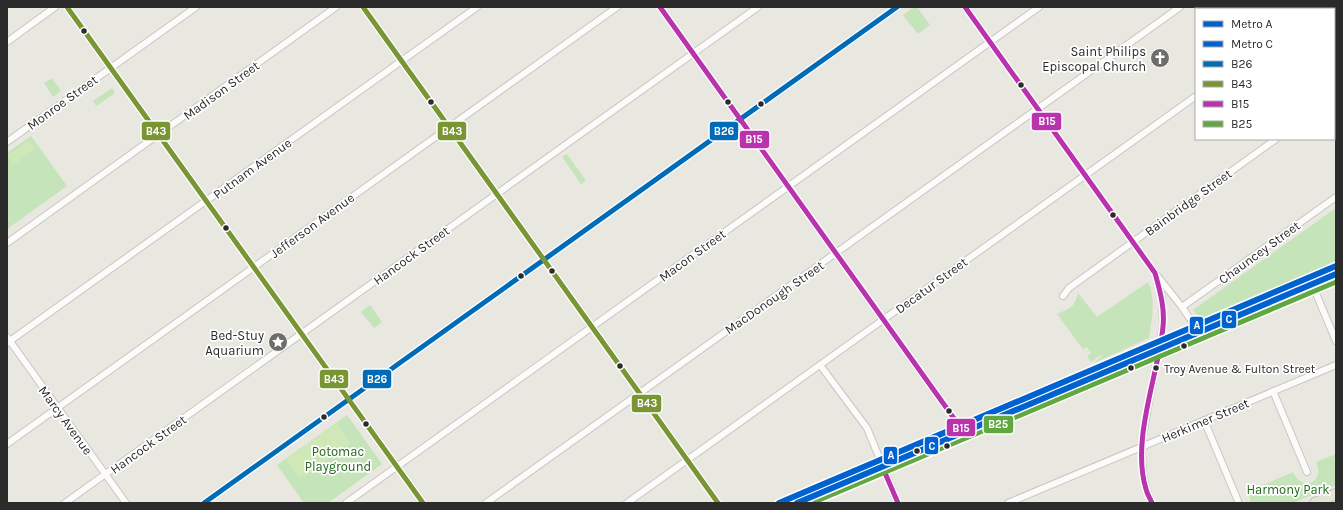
<svg xmlns="http://www.w3.org/2000/svg" width="1343" height="510" viewBox="0 0 1343 510" font-family="Karla,sans-serif">
<rect width="100%" height="100%" fill="#e8e7e0"/>
<!-- green -->
<g fill="#c6e4ba">
<polygon points="914,7 917,7 930,25 918,34 903,15"/>
<polygon points="52,78 61,91 53,97 44,83"/>
<polygon points="112,88 115,93 96,106 93,101"/>
<polygon points="31,136 67,186 7,229 7,153"/>
<polygon points="567,154 586,181 581,184 562,157"/>
<polygon points="1336,208 1336,262 1200,319 1193,310"/>
<path d="M1148,282c8,17 4,37 1,56l-55,25 8,-7 -1,-1 -10,7 -4,-6 4,-3 -4,-6 -4,2 -26,-35c13,-6 18,-7 21,-21l19,24z"/>
<polygon points="370,305 382,322 374,328 361,312"/>
<polygon points="347,415 382,464 328,503 304,503 277,465"/>
<path d="M1336,454v31l-43,18h-43v-5l-3,-6 46,-20c9,20 32,11 23,-10z"/>
</g>
<!-- pitch -->
<g fill="#d0e8b8">
<polygon points="28,141 35,149 13,165 7,156"/>
<polygon points="336,423 350,443 300,479 285,459"/>
</g>
<g fill="none" stroke-linecap="round" stroke-linejoin="round">
<!-- street casing -->
<g stroke="#c6c6c5" stroke-width="8">
<g id="street">
<polyline points="67,7 423,503"/>
<polyline points="363,7 718,503"/>
<polyline points="660,7 963,431"/>
<polyline points="965,7 1155,273 1182,307 1199,332"/>
<polyline points="1270,7 1271,9"/>
<polyline points="1317,9 1320,7"/>
<polyline points="7,42 55,7"/>
<polyline points="1334,96 1336,99"/>
<polyline points="7,142 196,7"/>
<polyline points="7,243 336,7"/>
<polyline points="1312,284 1336,341"/>
<polyline points="1063,296 1069,288 1276,139"/>
<polyline points="1182,307 1336,197"/>
<polyline points="7,337 126,503"/>
<polyline points="7,343 477,7"/>
<polyline points="820,365 867,428 898,503"/>
<polyline points="1273,391 1307,472"/>
<polyline points="1204,420 1238,501"/>
<polyline points="7,444 617,7"/>
<polyline points="65,503 758,7"/>
<polyline points="204,503 897,7"/>
<polyline points="346,503 1039,7"/>
<polyline points="486,503 1180,7"/>
<polyline points="627,503 1196,96"/>
<polyline points="1008,503 1336,365"/>
<polyline points="1152,503 1146,489 1143,473 1142,454 1143,435 1163,326 1162,297 1156,276"/>
</g>
</g>
<!-- secondary casing -->
<g stroke="#c6c6c5" stroke-width="11">
<polyline id="secondary" points="794,503 1336,274"/>
</g>
<!-- primary casing -->
<g stroke="#c5c4c1" stroke-width="12">
<polyline id="primary" points="1315,503 1336,494"/>
</g>
<!-- street -->
<use href="#street" stroke="#fcfbfa" stroke-width="6"/>
<!-- secondary -->
<use href="#secondary" stroke="#fcfbfa" stroke-width="9"/>
<!-- primary -->
<use href="#primary" stroke="#e6e4d4" stroke-width="10"/>
<!-- bus-1 casing -->
<g stroke="#fff" stroke-width="8">
<polyline id="bus-1" points="204,503 897,7"/>
</g>
<!-- bus-2 casing -->
<g stroke="#fff" stroke-width="8">
<g id="bus-2">
<polyline points="67,7 423,503"/>
<polyline points="363,7 718,503"/>
</g>
</g>
<!-- bus-3 casing -->
<g stroke="#fff" stroke-width="8">
<g id="bus-3">
<polyline points="660,7 963,431 882,466 898,503"/>
<path d="M965,7l190,266c5,18 10,35 8,54 -5,49 -32,113 -17,162 1,5 4,9 6,14"/>
</g>
</g>
<!-- bus-4 casing -->
<g stroke="#fff" stroke-width="8">
<polyline id="bus-4" points="812,503 1336,282"/>
</g>
<!-- bus-1 -->
<use href="#bus-1" stroke="#006cb7" stroke-width="5"/>
<!-- bus-2 -->
<use href="#bus-2" stroke="#799534" stroke-width="5"/>
<!-- bus-3 -->
<use href="#bus-3" stroke="#b933ad" stroke-width="5"/>
<!-- bus-4 -->
<use href="#bus-4" stroke="#62a841" stroke-width="5"/>
<!-- metro-1 casing -->
<g stroke="#fff" stroke-width="9">
<polyline id="metro-1" points="779,503 1336,266"/>
</g>
<!-- metro-2 casing -->
<g stroke="#fff" stroke-width="9">
<polyline id="metro-2" points="797,503 1336,274"/>
</g>
<!-- metro-1 -->
<use href="#metro-1" stroke="#0062cf" stroke-width="6"/>
<!-- metro-2 -->
<use href="#metro-2" stroke="#0062cf" stroke-width="6"/>
</g>
<!-- icons -->
<defs>
<g id="church-disc" transform="scale(1)"><circle r="9.5" fill="#6d6d6a" stroke="#fff"/><path d="M-1.2-6h2.4v3.5h3.3v2.4h-3.3V6h-2.4V-.1h-3.3v-2.4h3.3Z" fill="#fff"/></g>
<g id="sight-disc" transform="scale(1)"><circle r="9.5" fill="#6d6d6a" stroke="#fff"/><path d="M0-6L1.8-2.2L6-1.7L2.9 1.2L3.7 5.4L0 3.3L-3.7 5.4L-2.9 1.2L-6-1.7L-1.8-2.2Z" fill="#fff"/></g>
</defs>
<g fill-rule="evenodd">
<use href="#church-disc" x="1160" y="58"/>
<use href="#sight-disc" x="278" y="342"/>
</g>
<!-- markers -->
<g fill="#2b2b2b" stroke="#fff" stroke-width="1.5">
<circle cx="84" cy="31" r="3.5"/>
<circle cx="1021" cy="85" r="3.5"/>
<circle cx="431" cy="102" r="3.5"/>
<circle cx="728" cy="102" r="3.5"/>
<circle cx="761" cy="104" r="3.5"/>
<circle cx="1113" cy="215" r="3.5"/>
<circle cx="226" cy="228" r="3.5"/>
<circle cx="552" cy="271" r="3.5"/>
<circle cx="521" cy="276" r="3.5"/>
<circle cx="1184" cy="346" r="3.5"/>
<circle cx="620" cy="366" r="3.5"/>
<circle cx="1131" cy="368" r="3.5"/>
<circle cx="1156" cy="368" r="3.5"/>
<circle cx="949" cy="411" r="3.5"/>
<circle cx="324" cy="417" r="3.5"/>
<circle cx="366" cy="424" r="3.5"/>
<circle cx="947" cy="446" r="3.5"/>
<circle cx="917" cy="451" r="3.5"/>
</g>
<g text-anchor="middle" stroke-width="3.5" stroke-linejoin="round" paint-order="stroke">
<!-- bus labels -->
<g font-size="12" fill="#2b2b2b" stroke="#fff" text-anchor="start">
<text x="1164" y="373">Troy Avenue &amp; Fulton Street</text>
</g>
<!-- poi labels -->
<g font-size="13" fill="#2b2b2b" stroke="#fff" text-anchor="end">
<text x="1146" y="56">Saint Philips<tspan x="1146" dy="15">Episcopal Church</tspan></text>
<text x="264" y="340">Bed-Stuy<tspan x="264" dy="15">Aquarium</tspan></text>
</g>
<!-- street labels -->
<g font-size="13" fill="#2b2b2b" stroke="#fff">
<text transform="translate(221 90) rotate(-36)" y="5">Madison Street</text>
<text transform="translate(62 102) rotate(-36)" y="5">Monroe Street</text>
<text transform="translate(252 168) rotate(-36)" y="5">Putnam Avenue</text>
<text transform="translate(1188 202) rotate(-36)" y="5">Bainbridge Street</text>
<text transform="translate(312 225) rotate(-36)" y="5">Jefferson Avenue</text>
<text transform="translate(1259 252) rotate(-36)" y="5">Chauncey Street</text>
<text transform="translate(411 255) rotate(-36)" y="5">Hancock Street</text>
<text transform="translate(692 255) rotate(-36)" y="5">Macon Street</text>
<text transform="translate(931 285) rotate(-36)" y="5">Decatur Street</text>
<text transform="translate(774 297) rotate(-35)" y="5">MacDonough Street</text>
<text transform="translate(66 420) rotate(54)" y="5">Marcy Avenue</text>
<text transform="translate(1205 420) rotate(-23)" y="5">Herkimer Street</text>
<text transform="translate(148 444) rotate(-36)" y="5">Hancock Street</text>
</g>
<!-- park labels -->
<g font-size="13" fill="#22671c" stroke="#fff">
<text x="338" y="456">Potomac<tspan x="338" dy="15">Playground</tspan></text>
<text x="1288" y="494">Harmony Park</text>
</g>
</g>
<g stroke="#fff" stroke-width="1.5">
<rect x="1031" y="112" width="31" height="19" rx="4" fill="#b933ad"/>
<rect x="141" y="121" width="30" height="20" rx="4" fill="#799534"/>
<rect x="437" y="121" width="30" height="20" rx="4" fill="#799534"/>
<rect x="709" y="121" width="30" height="20" rx="4" fill="#006cb7"/>
<rect x="739" y="130" width="31" height="19" rx="4" fill="#b933ad"/>
<rect x="1221" y="310" width="16" height="19" rx="4" fill="#0062cf"/>
<rect x="1189" y="316" width="15" height="19" rx="4" fill="#0062cf"/>
<rect x="319" y="369" width="30" height="20" rx="4" fill="#799534"/>
<rect x="362" y="369" width="30" height="20" rx="4" fill="#006cb7"/>
<rect x="631" y="394" width="31" height="19" rx="4" fill="#799534"/>
<rect x="983" y="415" width="31" height="19" rx="4" fill="#62a841"/>
<rect x="946" y="418" width="30" height="19" rx="4" fill="#b933ad"/>
<rect x="924" y="436" width="15" height="19" rx="4" fill="#0062cf"/>
<rect x="883" y="446" width="15" height="19" rx="4" fill="#0062cf"/>
</g>
<g font-size="11" text-anchor="middle" font-weight="bold" fill="#fff">
<text x="1047" y="125">B15</text>
<text x="156" y="135">B43</text>
<text x="452" y="135">B43</text>
<text x="724" y="135">B26</text>
<text x="754" y="143">B15</text>
<text x="1229" y="323">C</text>
<text x="1197" y="329">A</text>
<text x="334" y="383">B43</text>
<text x="377" y="383">B26</text>
<text x="647" y="407">B43</text>
<text x="998" y="428">B25</text>
<text x="961" y="432">B15</text>
<text x="932" y="450">C</text>
<text x="891" y="459">A</text>
</g>
<!-- border -->
<rect width="1343" height="510" fill="none" stroke="#2b2b2b" stroke-width="16"/>
<!-- legend -->
<rect x="1195" y="8" width="140" height="132" fill="#ffffff" stroke="#aaaaaa"/>
<rect x="1203" y="21" width="20" height="6" fill="#0062cf" stroke="#aaaaaa"/>
<text x="1231" y="28" font-size="12" fill="#2b2b2b">Metro A</text>
<rect x="1203" y="41" width="20" height="6" fill="#0062cf" stroke="#aaaaaa"/>
<text x="1231" y="48" font-size="12" fill="#2b2b2b">Metro C</text>
<rect x="1203" y="61" width="20" height="6" fill="#006cb7" stroke="#aaaaaa"/>
<text x="1231" y="68" font-size="12" fill="#2b2b2b">B26</text>
<rect x="1203" y="81" width="20" height="6" fill="#799534" stroke="#aaaaaa"/>
<text x="1231" y="88" font-size="12" fill="#2b2b2b">B43</text>
<rect x="1203" y="101" width="20" height="6" fill="#b933ad" stroke="#aaaaaa"/>
<text x="1231" y="108" font-size="12" fill="#2b2b2b">B15</text>
<rect x="1203" y="121" width="20" height="6" fill="#62a841" stroke="#aaaaaa"/>
<text x="1231" y="128" font-size="12" fill="#2b2b2b">B25</text>
</svg>
